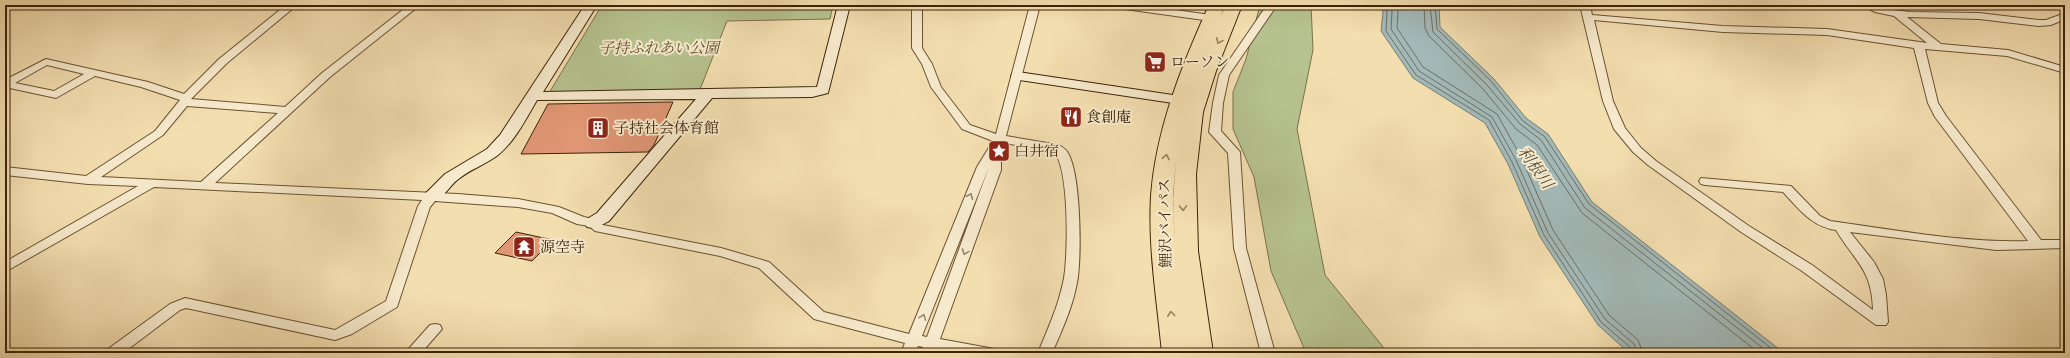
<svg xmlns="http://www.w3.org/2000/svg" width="2070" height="358" viewBox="0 0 2070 358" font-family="'Old Standard TT','Noto Serif JP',serif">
<rect width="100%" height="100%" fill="#f3deb0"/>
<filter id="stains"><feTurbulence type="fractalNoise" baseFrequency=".005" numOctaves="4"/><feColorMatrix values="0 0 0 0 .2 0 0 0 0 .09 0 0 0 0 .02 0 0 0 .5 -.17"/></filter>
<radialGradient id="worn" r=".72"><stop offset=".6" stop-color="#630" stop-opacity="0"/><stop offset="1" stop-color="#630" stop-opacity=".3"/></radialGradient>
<!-- green -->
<g fill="#b6c28f" stroke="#7a724c">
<polygon points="602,5 833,5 830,19 727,21 699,92 549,93"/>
<polygon points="1260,5 1311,5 1313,50 1297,129 1325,275 1388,353 1306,353 1271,271 1254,177 1233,129 1233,92 1246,59"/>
</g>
<!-- water -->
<polygon fill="#a2b9b8" stroke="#7a7d72" points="1380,5 1439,5 1440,27 1494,79 1526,118 1548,134 1592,202 1784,353 1629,353 1598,325 1540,237 1508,164 1485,123 1413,78 1381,31 1383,12"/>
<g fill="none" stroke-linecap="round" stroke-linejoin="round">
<!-- shore -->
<g stroke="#706e60" stroke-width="1">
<polyline points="1385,5 1387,12 1386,31 1416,75 1489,120 1512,162 1544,235 1601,322 1630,347 1632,353"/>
<polyline points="1390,5 1392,12 1391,29 1419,71 1492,117 1516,160 1548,233 1605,319 1634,344 1637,353"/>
<polyline points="1396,5 1398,12 1397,28 1423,67 1497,114 1521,157 1553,230 1609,315 1638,340 1643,353"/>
<polyline points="1424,5 1425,28 1429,36 1483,89 1516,129 1537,145 1582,213 1759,353"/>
<polyline points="1430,5 1433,32 1487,85 1520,124 1541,140 1585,208 1769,353"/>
<polyline points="1435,5 1437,29 1491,81 1523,121 1545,137 1589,204 1777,353"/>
</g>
<!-- stream -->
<polyline stroke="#7a7d72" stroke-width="4" points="920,353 924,344"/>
</g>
<!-- building -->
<g fill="#e09675" stroke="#3d2308">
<polygon points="673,102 654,145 648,152 521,154 548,104"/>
<polygon points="516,232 553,240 532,261 495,253"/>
</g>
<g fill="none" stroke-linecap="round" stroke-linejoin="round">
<!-- street casing -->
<g stroke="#6a5232" stroke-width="2">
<g id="street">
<path d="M286,5h11l-70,58 -36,36 94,8 37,-34 87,-68h11l-90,72 -115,106 243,11 60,5 41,8 25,10 13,3 6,5 118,23 48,14 55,50 85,22 68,-167 16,-26 -31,-12 -31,-42 -9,-23 -10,-16v-43h10v43l10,16 9,23 29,38 26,9 34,-129h10l-34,131 53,9c3,2 7,4 9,8 13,23 13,97 10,124 -4,27 -15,51 -26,76h-14c10,-25 21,-48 26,-75 4,-23 6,-115 -12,-128l-49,-7 -2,5v22l-61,169 49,9 5,1 2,4h-37l-22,-4 -2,4h-14l2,-6 -5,-1 -3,7h-14l4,-10 -91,-24 -55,-51 -39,-12 -125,-25 -6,-5 -12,-2 -25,-11 -34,-6 -83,-6 -5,6 -33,100 -45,27 -17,6 -149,-32 -6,2 -57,43h-17l2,-4 62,-45 15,-6 150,32 51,-29 32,-95 4,-6 -268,-13 -149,85v-10l133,-76 -50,-2 -83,-9v-8l81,9 69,-45 25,-31 -39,-13 -46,-11 -39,22 -51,-11v-7l41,-21 102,23 36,12 35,-35zM47,65l37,9 -30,17 -39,-8zM187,106l91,7 -77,69 -100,-5 62,-42zM989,167l-62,170 -5,-1z"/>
<polygon points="1113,5 1139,5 1211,15 1216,18 1211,21 1118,8"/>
<polygon points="1267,5 1277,5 1229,75 1223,103 1221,131 1240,152 1246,248 1275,353 1261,353 1234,248 1228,153 1209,132 1213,103 1219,75"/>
<path d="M1580,5h10l2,10 131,11 104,3 100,14 -33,-27 -19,-4 -13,-7h13l18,5 17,2 69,1 60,7h7l19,-7v6l-14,6 -12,1 -60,-7 -72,-2 34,27 67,6 57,17v6l-58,-17 -82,-7 13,54 8,13 95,124h24v8l-69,2 -146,-18 24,30 9,17 3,16 2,27 -2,3h-10l-74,-54 -61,-39 -93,-67 -15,-13 -19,-23 -11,-28zM1594,20l129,12 104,3 87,13 14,55 7,14 93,124c-66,2 -132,-11 -198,-20l-10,-5 -29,-30 -90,-8 -2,3 2,3 4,1 78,7c16,17 29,35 53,38 19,32 36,39 37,80l-61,-45 -63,-39 -93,-65 -15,-13 -16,-20 -12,-27z"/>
<polygon points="435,324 440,325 442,329 421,353 405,353 430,325"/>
</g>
</g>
<!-- secondary casing -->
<g stroke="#3d2308" stroke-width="2">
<g id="secondary">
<path d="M585,5h12l-54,87 274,-5 21,-82h12l-22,88 -16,4 -100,1 -103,123c-8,4 -13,8 -22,6l-2,-4 2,-4 10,-6 99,-114 -159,1c-11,19 -22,41 -39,55 -13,10 -30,15 -42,26 -10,9 -16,24 -31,21l-2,-4 2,-4 20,-20 42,-25 13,-14z"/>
<polygon points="1018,72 1193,98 1198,99 1200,102 1198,105 1193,106 1013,79 1011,76 1013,73"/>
</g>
</g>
<!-- highway casing -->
<g stroke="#3d2308" stroke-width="2">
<path id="highway" d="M1209,5h16l-4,10 5,-10h16l-26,66 -13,41 -7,62 2,77 15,102h-51c-5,-52 -14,-105 -11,-157 5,-67 31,-131 58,-191zM1176,160l-3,40 2,49 -2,-53z"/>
</g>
<!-- street -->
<use href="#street" fill="#f7eacc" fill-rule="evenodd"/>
<!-- secondary -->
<use href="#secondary" fill="#f7eacc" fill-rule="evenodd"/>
<!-- highway -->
<use href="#highway" fill="#f3deb0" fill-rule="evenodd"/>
</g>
<!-- one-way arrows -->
<defs><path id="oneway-chevron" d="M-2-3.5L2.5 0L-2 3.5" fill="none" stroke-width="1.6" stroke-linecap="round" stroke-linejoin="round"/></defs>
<g stroke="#98805c">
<use href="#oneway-chevron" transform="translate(1219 41) rotate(113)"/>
<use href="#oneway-chevron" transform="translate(1166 157) rotate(-79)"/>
<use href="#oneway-chevron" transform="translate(1183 208) rotate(88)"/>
<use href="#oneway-chevron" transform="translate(1171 314) rotate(-97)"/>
</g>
<g stroke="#9a866a">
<use href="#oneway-chevron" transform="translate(970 196) rotate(-67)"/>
<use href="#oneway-chevron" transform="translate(965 252) rotate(110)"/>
<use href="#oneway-chevron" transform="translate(923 317) rotate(-69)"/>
</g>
<!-- icons -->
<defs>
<g id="supermarket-square" transform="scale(1.15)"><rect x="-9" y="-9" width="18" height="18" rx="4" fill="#8f2418" stroke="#f7eacc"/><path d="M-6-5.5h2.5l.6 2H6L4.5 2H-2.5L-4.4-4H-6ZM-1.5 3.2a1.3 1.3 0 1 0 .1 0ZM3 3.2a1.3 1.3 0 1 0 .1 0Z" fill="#fff"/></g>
<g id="restaurant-square" transform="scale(1.15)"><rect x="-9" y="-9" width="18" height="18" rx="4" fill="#8f2418" stroke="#f7eacc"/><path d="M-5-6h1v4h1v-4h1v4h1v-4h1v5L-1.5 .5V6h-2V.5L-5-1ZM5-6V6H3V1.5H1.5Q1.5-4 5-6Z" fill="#fff"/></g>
<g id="building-square" transform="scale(1.15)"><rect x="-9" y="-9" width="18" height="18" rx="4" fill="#8f2418" stroke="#f7eacc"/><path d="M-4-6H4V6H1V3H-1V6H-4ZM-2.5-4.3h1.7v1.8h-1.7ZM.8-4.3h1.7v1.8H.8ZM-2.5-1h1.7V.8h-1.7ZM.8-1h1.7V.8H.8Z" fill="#fff"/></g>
<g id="sight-square" transform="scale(1.15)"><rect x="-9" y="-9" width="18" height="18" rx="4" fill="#8f2418" stroke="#f7eacc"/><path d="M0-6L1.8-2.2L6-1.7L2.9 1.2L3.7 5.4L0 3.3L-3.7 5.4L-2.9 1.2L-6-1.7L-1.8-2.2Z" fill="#fff"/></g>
<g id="temple-square" transform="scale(1.15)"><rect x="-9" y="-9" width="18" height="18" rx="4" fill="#8f2418" stroke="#f7eacc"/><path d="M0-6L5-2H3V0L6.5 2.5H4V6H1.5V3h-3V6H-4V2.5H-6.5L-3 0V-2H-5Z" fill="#fff"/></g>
</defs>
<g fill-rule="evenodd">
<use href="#supermarket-square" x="1155" y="62"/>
<use href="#restaurant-square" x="1071" y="117"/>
<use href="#building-square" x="598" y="128"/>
<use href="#sight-square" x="999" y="151"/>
<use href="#temple-square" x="524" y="247"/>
</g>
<g text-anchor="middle" stroke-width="4" stroke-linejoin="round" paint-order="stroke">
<!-- park labels -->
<g font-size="15" font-style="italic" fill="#5b4b2a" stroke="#f7eacc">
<text x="659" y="53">子持ふれあい公園</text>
</g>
<!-- poi labels -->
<g font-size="15" fill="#3d2308" stroke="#f7eacc" text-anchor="start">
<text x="1170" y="67">ローソン</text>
<text x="1086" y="122">食創庵</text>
<text x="614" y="133">子持社会体育館</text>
<text x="1014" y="156">白井宿</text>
<text x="540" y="252">源空寺</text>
</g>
<!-- street labels -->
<g font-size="15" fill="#3d2308" stroke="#f7eacc">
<text transform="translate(1165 223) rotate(-91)" y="5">鯉沢バイパス</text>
</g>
<!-- water labels -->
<g font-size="16" font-style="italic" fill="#5b503d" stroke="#f7eacc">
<text transform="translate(1536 167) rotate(54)" y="6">利根川</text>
</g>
</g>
<!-- margin -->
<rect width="2070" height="358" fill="none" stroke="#f3deb0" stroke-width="20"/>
<rect x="6" y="6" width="2058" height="346" fill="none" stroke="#3d2308" stroke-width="2"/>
<rect x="10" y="10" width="2050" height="338" fill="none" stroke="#3d2308"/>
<rect width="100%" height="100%" filter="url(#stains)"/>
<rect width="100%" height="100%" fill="url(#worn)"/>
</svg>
